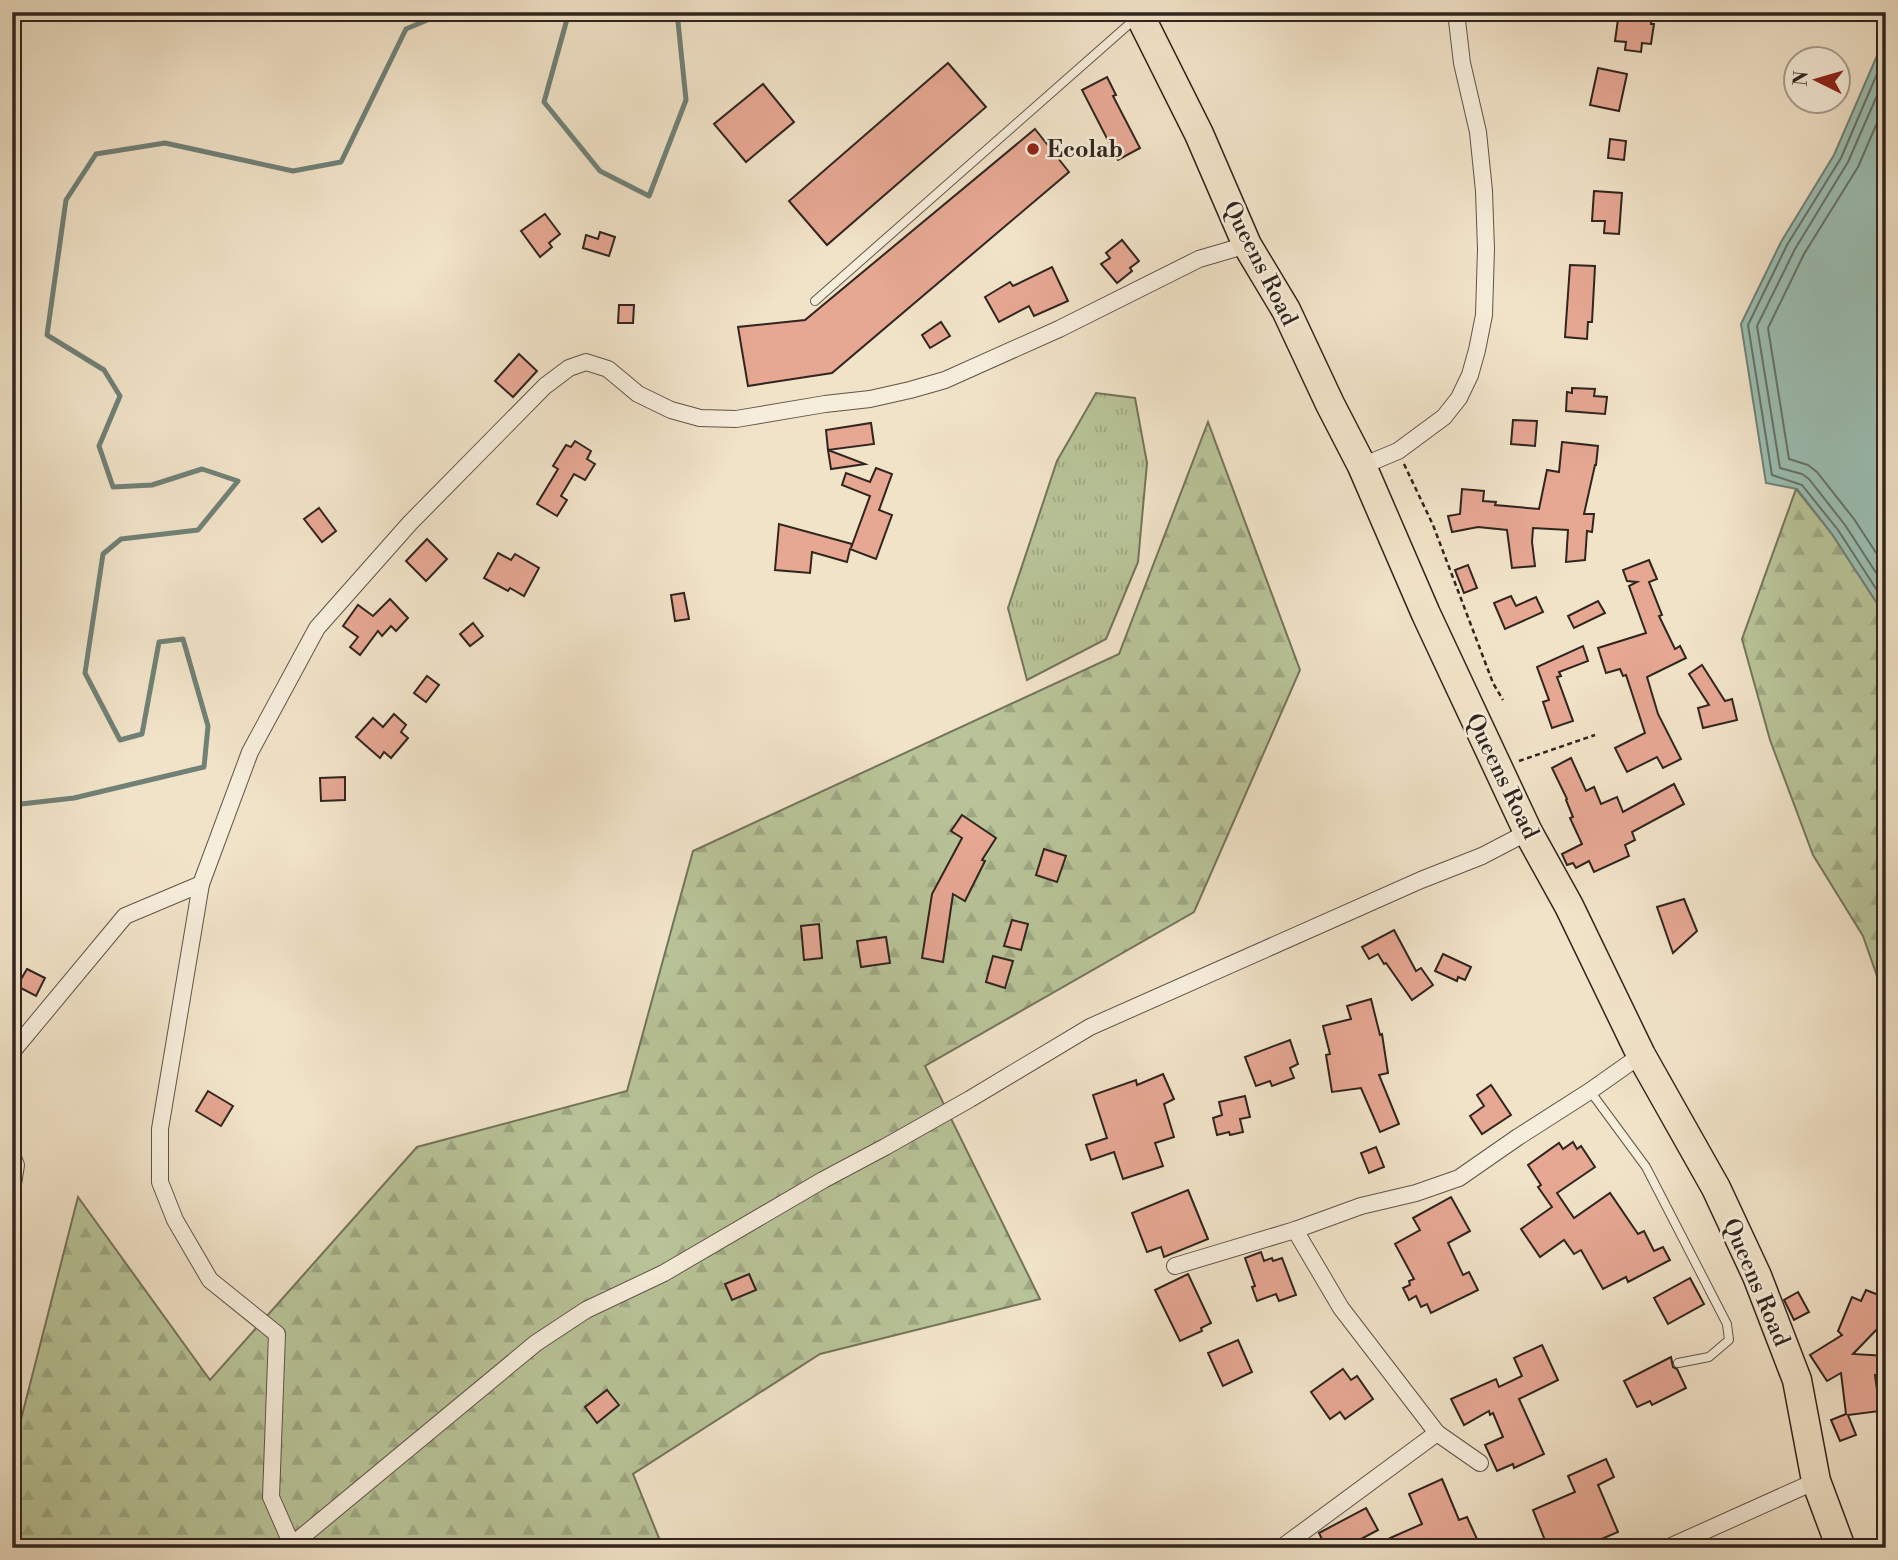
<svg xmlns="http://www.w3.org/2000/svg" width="1898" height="1560" viewBox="0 0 1898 1560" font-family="'Libre Bodoni',serif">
<defs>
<pattern id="grass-tufts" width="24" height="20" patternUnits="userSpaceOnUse" patternTransform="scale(1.75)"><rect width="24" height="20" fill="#b8c498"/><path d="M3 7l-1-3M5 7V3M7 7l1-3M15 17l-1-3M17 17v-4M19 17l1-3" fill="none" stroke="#9ea883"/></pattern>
<pattern id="forest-firs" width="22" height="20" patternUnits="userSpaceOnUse" patternTransform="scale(1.75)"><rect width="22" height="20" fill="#b8c498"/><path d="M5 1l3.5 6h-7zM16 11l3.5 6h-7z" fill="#9ea883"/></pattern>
</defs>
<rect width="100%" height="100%" fill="#f1e3c8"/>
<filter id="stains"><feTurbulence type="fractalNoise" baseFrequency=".00286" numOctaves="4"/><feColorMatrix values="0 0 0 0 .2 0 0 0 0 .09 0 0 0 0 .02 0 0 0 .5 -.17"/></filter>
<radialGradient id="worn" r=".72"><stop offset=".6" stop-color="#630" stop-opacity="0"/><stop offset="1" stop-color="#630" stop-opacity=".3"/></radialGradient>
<!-- grass -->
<polygon fill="url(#grass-tufts)" stroke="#74745c" stroke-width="2" points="1096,393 1135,398 1147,463 1138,562 1106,639 1027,680 1008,608 1057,461"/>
<!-- forest -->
<g fill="url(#forest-firs)" stroke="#74745c" stroke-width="2">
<polygon points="1208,422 1300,670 1194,912 925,1066 1040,1299 820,1354 633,1474 663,1548 12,1548 12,1430 18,1431 78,1197 210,1380 417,1147 627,1091 693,851 1119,654"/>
<polygon points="1796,489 1832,534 1886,617 1886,1002 1863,936 1813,855 1770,740 1742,639"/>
</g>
<!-- water -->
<polygon fill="#9bbeb2" stroke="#708177" stroke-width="2" points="1886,35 1886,617 1832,534 1797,489 1766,483 1741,324 1781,242 1834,155"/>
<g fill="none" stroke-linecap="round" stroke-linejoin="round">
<!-- shore -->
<g stroke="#667268" stroke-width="2">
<polyline points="1886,53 1841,158 1787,245 1748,325 1772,475 1802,485 1838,530 1886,604"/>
<polyline points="1886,75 1848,162 1795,249 1757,326 1780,468 1802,474 1809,479 1845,525 1886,588"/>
<polyline points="1886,102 1858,167 1804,254 1768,328 1789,459 1808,465 1817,472 1854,519 1886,568"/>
</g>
<!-- stream -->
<g stroke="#708177" stroke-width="5">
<polyline points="569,12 544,102 600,171 649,196 686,100 677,12"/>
<polyline points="12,805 74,798 204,767 208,726 183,639 159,642 142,734 120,740 85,673 103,554 121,539 198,530 238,481 202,469 152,485 113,487 99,446 120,396 104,370 47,335 66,200 96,154 165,143 293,171 341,162 406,29 446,12"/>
</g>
</g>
<!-- building -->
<g fill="#e6a793" stroke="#30251f" stroke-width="2">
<polygon points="1619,12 1642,12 1642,15 1652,16 1651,24 1654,24 1651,44 1642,43 1641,52 1625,50 1626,42 1615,41"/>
<polygon points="948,63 986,107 827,245 789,201"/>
<polygon points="1598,68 1627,74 1619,111 1590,105"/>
<polygon points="1107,77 1116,95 1113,96 1140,148 1118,160 1082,90"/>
<polygon points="763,84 794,122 746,162 714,124"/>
<polygon points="1035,129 1069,172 832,373 748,386 738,327 805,320"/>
<polygon points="1610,139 1626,141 1624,160 1608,158"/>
<polygon points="1594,191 1622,193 1619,234 1604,233 1605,221 1592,221"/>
<polygon points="545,214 560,234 549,243 552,247 540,257 521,231"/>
<polygon points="600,232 615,237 609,256 583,248 586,235 598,239"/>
<polygon points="1122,240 1139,261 1130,268 1132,271 1117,283 1101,264 1110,258 1106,253"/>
<polygon points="1570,265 1595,266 1592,322 1588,322 1587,339 1565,337"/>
<polygon points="1052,267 1068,301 1034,316 1029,306 999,322 985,297 1010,282 1013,286"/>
<polygon points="619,305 634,305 633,323 618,323"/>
<polygon points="941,322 950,336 930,348 922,335"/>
<polygon points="519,354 537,371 513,397 495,381"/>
<polygon points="1572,388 1595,389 1594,396 1607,397 1605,414 1566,411 1567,392 1572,393"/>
<polygon points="1513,420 1537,421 1535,446 1511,444"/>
<polygon points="871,423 874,444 828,450 826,430"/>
<polygon points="575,441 591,451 587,459 595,464 585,480 574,474 561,496 567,500 557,516 537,504 558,469 553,466 566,445 571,447"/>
<polygon points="1562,442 1598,446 1596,465 1595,465 1584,514 1594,514 1592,532 1587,531 1585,560 1566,562 1568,530 1533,528 1532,542 1535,566 1512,568 1507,530 1478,527 1452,532 1448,516 1460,514 1462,489 1484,491 1483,501 1496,502 1495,505 1539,509 1547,470 1559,472"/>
<polygon points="828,450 865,464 831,469"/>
<polygon points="876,468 892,474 879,510 892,515 876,559 850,549 847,562 812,552 810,573 775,570 779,524 852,544 851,548 870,496 842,485 846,473 870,482"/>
<polygon points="319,508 336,531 322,542 304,519"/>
<polygon points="427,539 447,559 426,581 406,561"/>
<polygon points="498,553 511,560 515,554 539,568 524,596 510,588 508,591 484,578"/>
<polygon points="1649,560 1657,579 1649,582 1662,615 1659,616 1675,649 1680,646 1686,658 1647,677 1658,714 1681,759 1663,768 1657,757 1627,772 1615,748 1645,733 1626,675 1623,676 1620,669 1606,673 1598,648 1646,633 1629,586 1637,582 1627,581 1623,570"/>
<polygon points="1468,565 1477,588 1464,593 1455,570"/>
<polygon points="684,593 689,619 675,621 671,595"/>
<polygon points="1511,596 1516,606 1536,597 1543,612 1505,629 1494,603"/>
<polygon points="390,599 408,618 396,631 391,626 382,636 378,631 360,655 350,647 358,637 343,626 358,605 373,616"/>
<polygon points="1598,601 1605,613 1574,628 1568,616"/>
<polygon points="473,623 483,636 470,646 460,634"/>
<polygon points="1583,646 1588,661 1559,672 1561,676 1557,677 1573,721 1552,728 1543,702 1549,700 1537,667"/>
<polygon points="1702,665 1725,701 1732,699 1737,720 1703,728 1698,708 1709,705 1689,674"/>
<polygon points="427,676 439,685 426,702 414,693"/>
<polygon points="394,714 406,725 401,732 408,738 391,758 384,752 380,758 356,737 373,718 383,727"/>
<polygon points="1571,758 1586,791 1594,787 1601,804 1617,797 1623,812 1674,784 1684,804 1632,832 1635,840 1625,845 1629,856 1594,872 1589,861 1576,868 1573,863 1567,865 1562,854 1582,844 1570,818 1573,817 1566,800 1567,799 1552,768"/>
<polygon points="345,777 345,800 321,801 320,778"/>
<polygon points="962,815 996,838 982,860 985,861 965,901 953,894 943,962 922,958 932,894 962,838 951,831"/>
<polygon points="1044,849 1066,856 1057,882 1036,875"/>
<polygon points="1684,899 1697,931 1673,953 1657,907"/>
<polygon points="1012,920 1028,924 1021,950 1004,946"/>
<polygon points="819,924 822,958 804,960 801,926"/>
<polygon points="1394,930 1416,971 1421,968 1433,985 1412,1000 1386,963 1384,964 1378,954 1369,959 1362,947"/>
<polygon points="886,937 890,963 861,967 857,941"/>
<polygon points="1443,954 1471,967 1465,980 1458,977 1457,981 1435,971"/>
<polygon points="993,956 1013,961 1005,988 986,982"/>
<polygon points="27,969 45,978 36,996 17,986"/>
<polygon points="1371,999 1380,1035 1382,1034 1388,1073 1379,1075 1399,1124 1380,1132 1361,1088 1332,1092 1326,1055 1330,1054 1323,1026 1351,1019 1347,1006"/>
<polygon points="1290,1040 1298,1064 1290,1068 1294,1078 1272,1086 1270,1081 1256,1086 1245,1057"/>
<polygon points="1163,1074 1174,1099 1164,1104 1174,1137 1155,1143 1163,1166 1123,1179 1114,1152 1091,1160 1086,1145 1107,1138 1093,1095 1136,1080 1137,1085"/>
<polygon points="1491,1085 1511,1115 1482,1134 1470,1116 1484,1106 1477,1095"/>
<polygon points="208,1091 233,1106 221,1126 196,1111"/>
<polygon points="1245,1096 1250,1117 1240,1119 1243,1132 1230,1135 1229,1132 1217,1135 1213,1118 1222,1115 1219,1102"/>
<polygon points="1573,1142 1577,1149 1581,1146 1595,1167 1557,1193 1574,1218 1610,1193 1638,1234 1644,1231 1654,1251 1663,1247 1670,1260 1628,1282 1626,1277 1603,1289 1581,1250 1574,1254 1564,1240 1540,1257 1521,1229 1552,1207 1538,1187 1541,1185 1528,1165 1559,1143 1563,1149"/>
<polygon points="1376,1147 1384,1167 1369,1173 1361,1153"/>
<polygon points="1188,1190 1208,1239 1164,1257 1161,1247 1147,1252 1132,1213"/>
<polygon points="1451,1197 1470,1231 1448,1243 1463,1275 1469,1272 1478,1290 1431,1313 1427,1304 1421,1307 1416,1296 1409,1300 1403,1288 1410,1285 1409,1281 1414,1279 1395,1244 1420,1230 1413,1218"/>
<polygon points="1261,1252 1264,1261 1272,1258 1273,1261 1282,1258 1296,1295 1279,1301 1276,1294 1257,1301 1252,1287 1255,1286 1245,1258"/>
<polygon points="749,1274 756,1290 732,1300 725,1284"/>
<polygon points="1188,1274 1211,1323 1201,1328 1202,1331 1180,1341 1155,1290"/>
<polygon points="1690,1278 1704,1304 1668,1324 1654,1298"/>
<polygon points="1866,1290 1886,1298 1886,1327 1881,1325 1853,1354 1886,1356 1886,1375 1875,1375 1880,1411 1848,1415 1856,1435 1840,1441 1831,1420 1846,1414 1841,1373 1827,1381 1810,1355 1842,1335 1838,1331 1852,1297 1861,1301"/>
<polygon points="1798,1292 1809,1312 1794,1320 1784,1300"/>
<polygon points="1238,1340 1252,1372 1223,1386 1208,1353"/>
<polygon points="1542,1345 1558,1380 1519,1399 1544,1454 1514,1468 1513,1464 1497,1471 1485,1445 1503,1437 1493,1413 1490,1415 1489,1411 1464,1425 1451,1399 1496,1379 1499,1387 1522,1376 1514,1358"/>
<polygon points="1671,1357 1673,1367 1677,1369 1686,1388 1652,1405 1650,1401 1637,1407 1624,1381"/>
<polygon points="1343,1369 1351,1380 1357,1376 1373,1399 1345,1419 1340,1412 1330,1419 1311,1392"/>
<polygon points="607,1390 619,1405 597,1423 585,1407"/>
<polygon points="1606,1459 1614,1477 1598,1485 1618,1532 1592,1543 1594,1548 1548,1548 1533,1510 1575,1492 1568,1476"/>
<polygon points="1442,1479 1459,1520 1467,1517 1481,1548 1394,1548 1390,1538 1422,1524 1409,1494"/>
<polygon points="1366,1508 1378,1530 1344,1548 1326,1548 1319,1533"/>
</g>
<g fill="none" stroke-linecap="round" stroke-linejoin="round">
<!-- service casing -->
<g stroke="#605449" stroke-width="10">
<g id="service">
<polyline points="815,301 1135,19"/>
<polyline points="1590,1091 1646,1167 1727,1324 1729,1340 1709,1357 1678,1363"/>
</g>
</g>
<!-- minor casing -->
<g stroke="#605449" stroke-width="18">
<g id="minor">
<polyline points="1247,245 1199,259 1059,329 945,380 910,390 870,399 825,404 736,419 700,418 671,410 638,394 608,369 586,362 569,368 545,386 410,523 317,628 250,752 201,884 160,1129 160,1182 175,1220 210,1280 277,1334 271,1497 292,1545 536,1343 586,1310 664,1273 823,1180 885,1147 970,1099 1090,1027 1421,880 1482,856 1528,832"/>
<polyline points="1362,466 1398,451 1444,417 1459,398 1470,375 1477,350 1484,315 1486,249 1484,191 1478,132 1462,63 1456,12"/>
<polyline points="12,1052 125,916 201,884"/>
<polyline points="12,1155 16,1165 12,1191"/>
<polyline points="1295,1230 1341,1308 1437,1433 1480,1463"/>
<polyline points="1175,1266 1295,1230 1361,1206 1416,1193 1459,1178 1518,1137 1590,1091 1641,1055"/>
<polyline points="1281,1548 1437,1433"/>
<polyline points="1667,1548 1816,1481"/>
</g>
</g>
<!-- trunk casing -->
<g stroke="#30251f" stroke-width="31">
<polyline id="trunk" points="1138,12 1199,134 1247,245 1286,310 1330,404 1362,466 1426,614 1528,832 1569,906 1641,1055 1716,1188 1757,1276 1797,1380 1816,1481 1841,1548"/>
</g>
<!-- path -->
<g stroke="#30251f" stroke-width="2.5" stroke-dasharray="5 3.5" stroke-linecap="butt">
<polyline points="1404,464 1433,525 1493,683 1503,700"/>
<polyline points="1519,761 1595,735"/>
</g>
<!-- service -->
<use href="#service" stroke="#f6eddb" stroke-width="8"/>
<!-- minor -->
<use href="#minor" stroke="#f6eddb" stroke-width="16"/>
<!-- trunk -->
<use href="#trunk" stroke="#f1e3c8" stroke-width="28"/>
</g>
<!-- markers -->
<circle fill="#8f2418" stroke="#f6eddb" stroke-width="2.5" cx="1033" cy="149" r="7"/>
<g text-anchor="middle" stroke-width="5" stroke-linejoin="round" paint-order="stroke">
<!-- poi labels -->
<g font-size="23" font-weight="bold" fill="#30251f" stroke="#f6eddb" text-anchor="start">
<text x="1047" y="157">Ecolab</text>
</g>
<!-- street labels -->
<g font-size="23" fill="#30251f" stroke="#f6eddb">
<text transform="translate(1261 263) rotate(63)" y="8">Queens Road</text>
<text transform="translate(1503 776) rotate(64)" y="8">Queens Road</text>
<text transform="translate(1757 1282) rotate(67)" y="8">Queens Road</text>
</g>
</g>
<!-- margin -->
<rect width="1898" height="1560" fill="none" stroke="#f1e3c8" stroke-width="42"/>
<rect x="14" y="14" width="1870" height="1532" fill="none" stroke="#30251f" stroke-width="3.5"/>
<rect x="21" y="21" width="1856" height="1518" fill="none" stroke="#30251f" stroke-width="2"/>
<!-- north arrow -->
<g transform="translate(1817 80) rotate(275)"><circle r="33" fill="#f6eddb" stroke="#a79d90" stroke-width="2"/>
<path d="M0-5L12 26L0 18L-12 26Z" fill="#8f2418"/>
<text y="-10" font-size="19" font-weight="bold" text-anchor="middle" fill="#30251f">N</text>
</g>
<rect width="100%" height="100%" filter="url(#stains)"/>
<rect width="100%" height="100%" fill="url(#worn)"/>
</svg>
